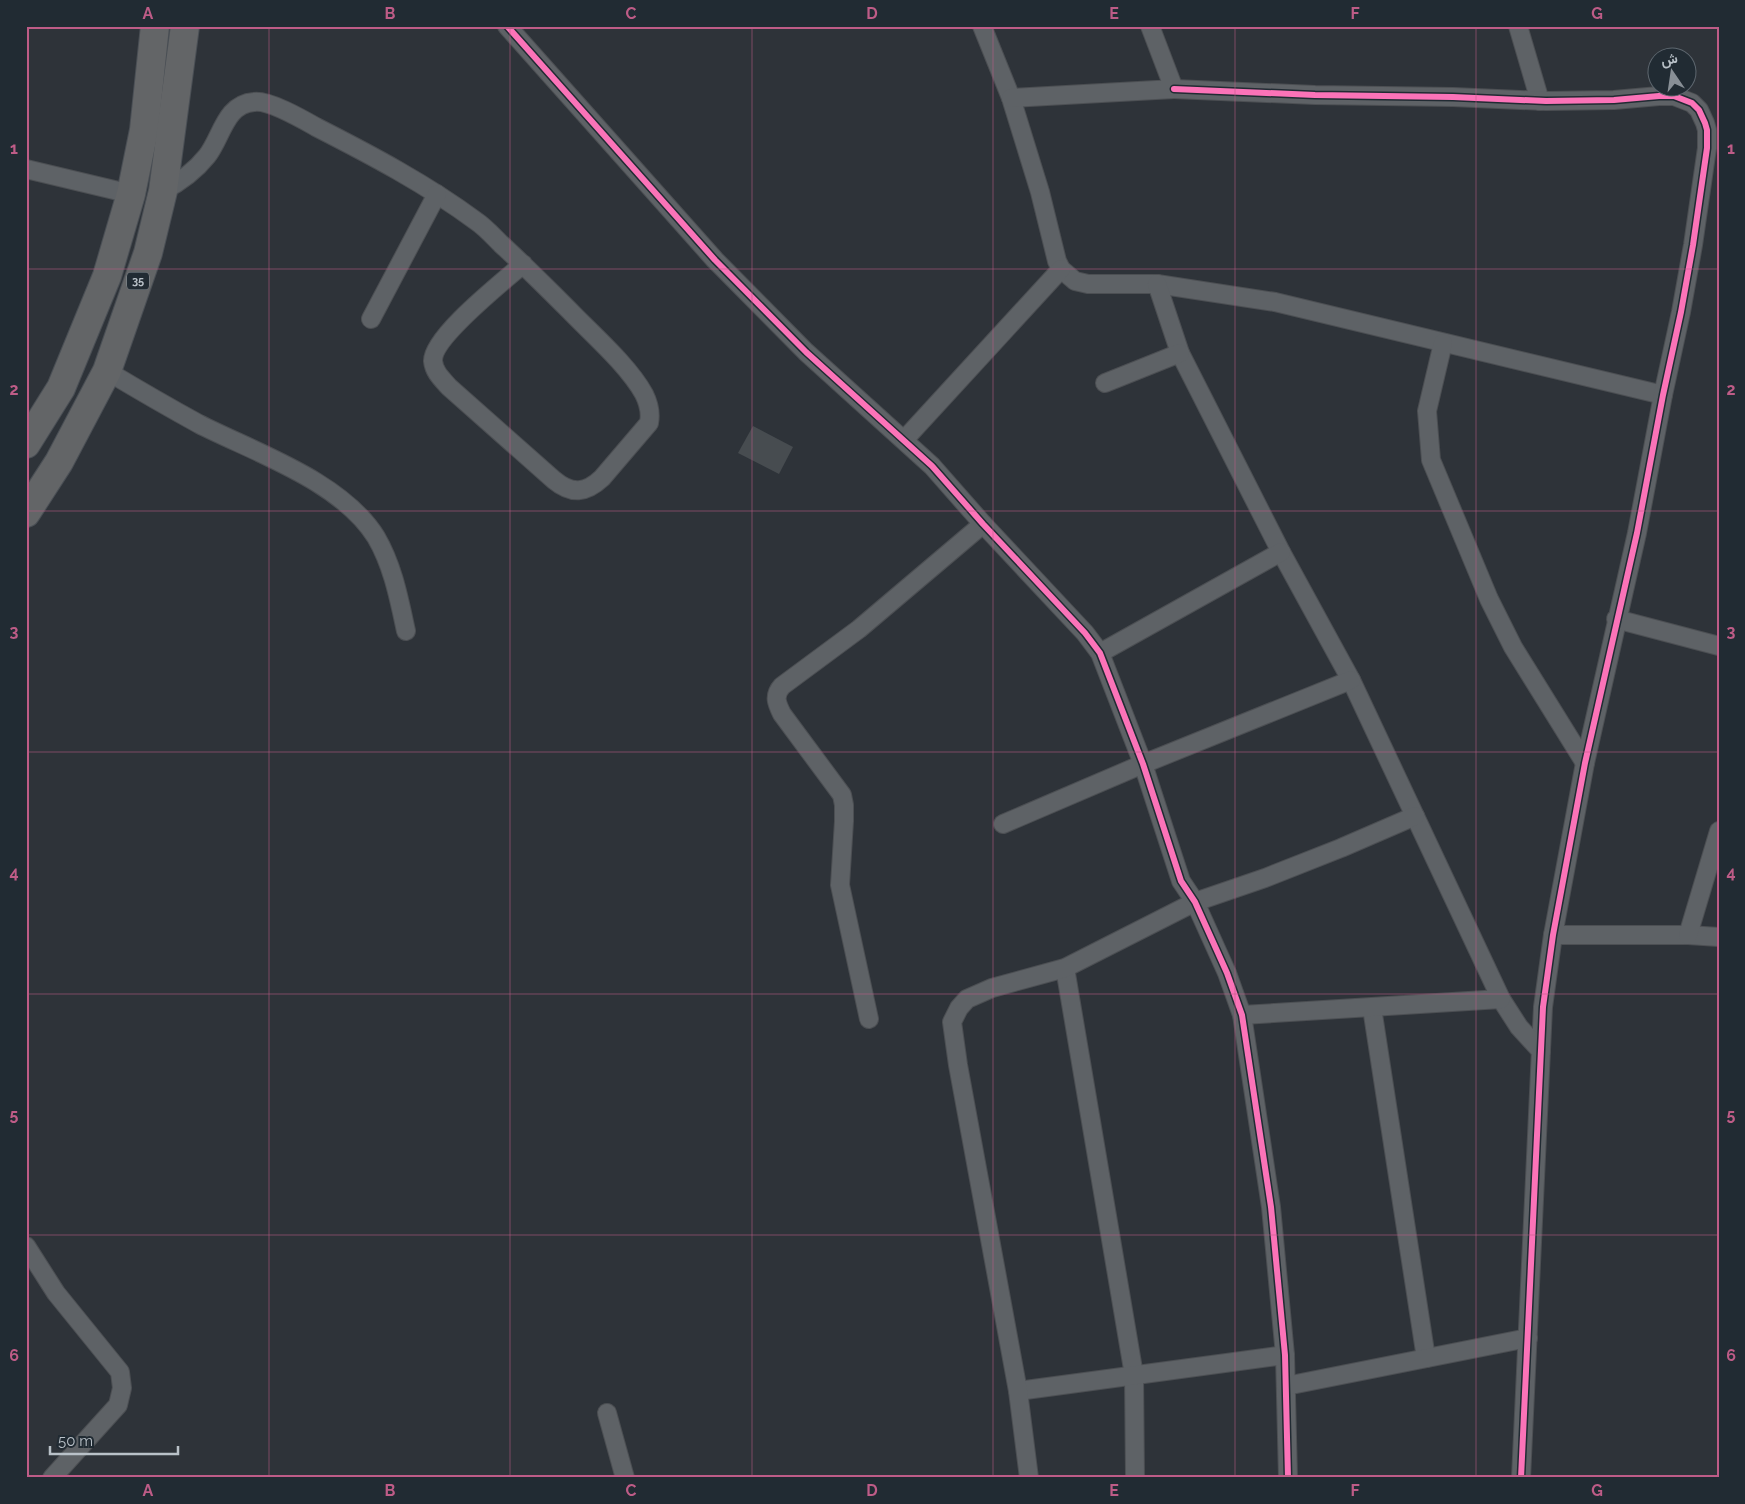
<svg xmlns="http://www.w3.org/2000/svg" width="1745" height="1504" viewBox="0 0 1745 1504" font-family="Raleway,Vazirmatn,sans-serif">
<rect width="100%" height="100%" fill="#2e3339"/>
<!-- building -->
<polygon fill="#474c50" points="753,426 793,447 779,474 738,453"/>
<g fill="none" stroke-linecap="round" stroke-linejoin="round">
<!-- street casing -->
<g stroke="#4c4f53" stroke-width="20">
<g id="street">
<polyline points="507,26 715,260 806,352 932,466 983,524 1085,633 1100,653 1143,764 1181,881 1195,902 1227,973 1242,1015 1271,1207 1285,1355 1288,1478"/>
<polyline points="982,26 1011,98 1040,192 1057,261 1061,269 1075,281 1088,284 1157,284 1275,302 1663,395"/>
<polyline points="1518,26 1540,101"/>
<polyline points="1174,89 1315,95 1453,97 1546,101 1614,100 1659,96 1674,96 1692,103 1699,110 1705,123 1707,130 1707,148 1693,245 1681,312 1663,395 1637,533 1585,763 1553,935 1543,1007 1521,1478"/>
<polyline points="1011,98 1174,89 1150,26"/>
<polyline points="26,169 131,194"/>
<path d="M163,191c17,-9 32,-20 44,-35 15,-19 18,-52 47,-54 15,-2 48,17 62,25 55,28 110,57 160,94 9,6 17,15 25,23 23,21 45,43 68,66 23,24 59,55 75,84 5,10 7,19 5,29l-47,55c-16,15 -30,17 -48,2l-105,-93c-7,-8 -15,-15 -16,-26 -1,-24 71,-80 90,-97"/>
<polyline points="1157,284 1180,353 1281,552 1351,680 1501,999 1519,1027 1541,1051"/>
<polyline points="371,319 437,194"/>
<polyline points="1443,343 1427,411 1431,460 1489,599 1513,647 1585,763"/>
<path d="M107,371c30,18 61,36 92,53 57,29 142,57 177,113 17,29 23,62 30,94"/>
<polyline points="1105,383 1180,353"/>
<polyline points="904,440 1061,269"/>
<polyline points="1616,619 1719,646"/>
<polyline points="1100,653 1281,552"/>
<polyline points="1003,824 1143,764 1351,680"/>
<polyline points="1553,935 1688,935 1719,937"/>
<polyline points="1688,935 1719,831"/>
<polyline points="1065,968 1134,1375 1135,1478"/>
<polyline points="1372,1008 1426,1358"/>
<polyline points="1242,1015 1501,999"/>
<path d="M869,1019l-29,-134 4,-64v-16l-2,-10 -60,-81c-5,-10 -9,-18 0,-28l77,-57 124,-105"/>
<polyline points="26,1246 56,1293 120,1372 122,1388 118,1405 52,1478"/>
<polyline points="1286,1386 1528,1338"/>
<polyline points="1018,1391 1285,1355"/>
<polyline points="607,1413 625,1478"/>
<polyline points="1029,1478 1018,1391 958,1065 952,1022 959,1008 967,999 992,988 1065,968 1195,902 1265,878 1341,848 1415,816"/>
</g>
</g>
<!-- highway casing -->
<g stroke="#4a4f55" stroke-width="30">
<g id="highway">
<polyline points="26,444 61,388 107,276 131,194 144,130 155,26"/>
<polyline points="26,513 59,462 107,371 148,253 163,191 185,26"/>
</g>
</g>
<!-- street -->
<use href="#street" stroke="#5e6266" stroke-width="18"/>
<!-- highway -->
<use href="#highway" stroke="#636567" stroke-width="28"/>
<!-- cycleway casing -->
<g stroke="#212b33" stroke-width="9">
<g id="cycleway">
<polyline points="507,26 715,260 806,352 932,466 983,524 1085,633 1100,653 1143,764 1181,881 1195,902 1227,973 1242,1015 1271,1207 1285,1355 1288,1478"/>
<polyline points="1174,89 1315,95 1453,97 1546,101 1614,100 1659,96 1674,96 1692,103 1699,110 1705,123 1707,130 1707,148 1693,245 1681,312 1663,395 1637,533 1585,763 1553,935 1543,1007 1521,1478"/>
</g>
</g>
<!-- cycleway -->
<use href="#cycleway" stroke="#fb73b8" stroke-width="6"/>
</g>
<!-- grid -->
<path fill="none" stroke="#be5c87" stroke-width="1" stroke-opacity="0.55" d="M269,26v1452M510,26v1452M752,26v1452M993,26v1452M1235,26v1452M1476,26v1452M26,269h1693M26,511h1693M26,752h1693M26,994h1693M26,1235h1693"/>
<g text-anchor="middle" stroke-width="5" stroke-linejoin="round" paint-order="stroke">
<!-- shield labels -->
<rect fill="#212b33" stroke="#8b949b" stroke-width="1" x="127" y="272.5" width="22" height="17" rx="4"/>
<g font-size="11" font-weight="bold" fill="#b9c1c8">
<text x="138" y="285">35</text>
</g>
</g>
<!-- border -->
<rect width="1745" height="1504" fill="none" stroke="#212b33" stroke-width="55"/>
<!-- north arrow -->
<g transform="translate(1672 72) rotate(347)"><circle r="24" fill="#212b33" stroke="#5e676f"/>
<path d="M0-4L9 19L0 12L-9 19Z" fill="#888f96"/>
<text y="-8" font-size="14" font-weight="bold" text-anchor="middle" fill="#b9c1c8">ش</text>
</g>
<!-- scale -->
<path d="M50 1446v8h128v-8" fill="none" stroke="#b9c1c8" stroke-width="2.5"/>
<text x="58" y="1446" font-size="15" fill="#b9c1c8" stroke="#212b33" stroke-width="4" paint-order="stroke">50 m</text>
<rect x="28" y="28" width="1690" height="1448" fill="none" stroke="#be5c87" stroke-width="2"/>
<g font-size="16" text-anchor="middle" font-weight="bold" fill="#be5c87">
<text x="148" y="19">A</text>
<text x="390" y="19">B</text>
<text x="631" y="19">C</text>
<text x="872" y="19">D</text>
<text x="1114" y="19">E</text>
<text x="1355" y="19">F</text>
<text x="1597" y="19">G</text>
<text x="14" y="154">1</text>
<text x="1731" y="154">1</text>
<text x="14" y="395">2</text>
<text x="1731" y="395">2</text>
<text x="14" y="637">3</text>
<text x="1731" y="637">3</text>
<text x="14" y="878">4</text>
<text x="1731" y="878">4</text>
<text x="14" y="1120">5</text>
<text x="1731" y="1120">5</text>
<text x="14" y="1361">6</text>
<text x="1731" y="1361">6</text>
<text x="148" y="1496">A</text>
<text x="390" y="1496">B</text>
<text x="631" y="1496">C</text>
<text x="872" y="1496">D</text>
<text x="1114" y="1496">E</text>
<text x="1355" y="1496">F</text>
<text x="1597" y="1496">G</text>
</g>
</svg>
